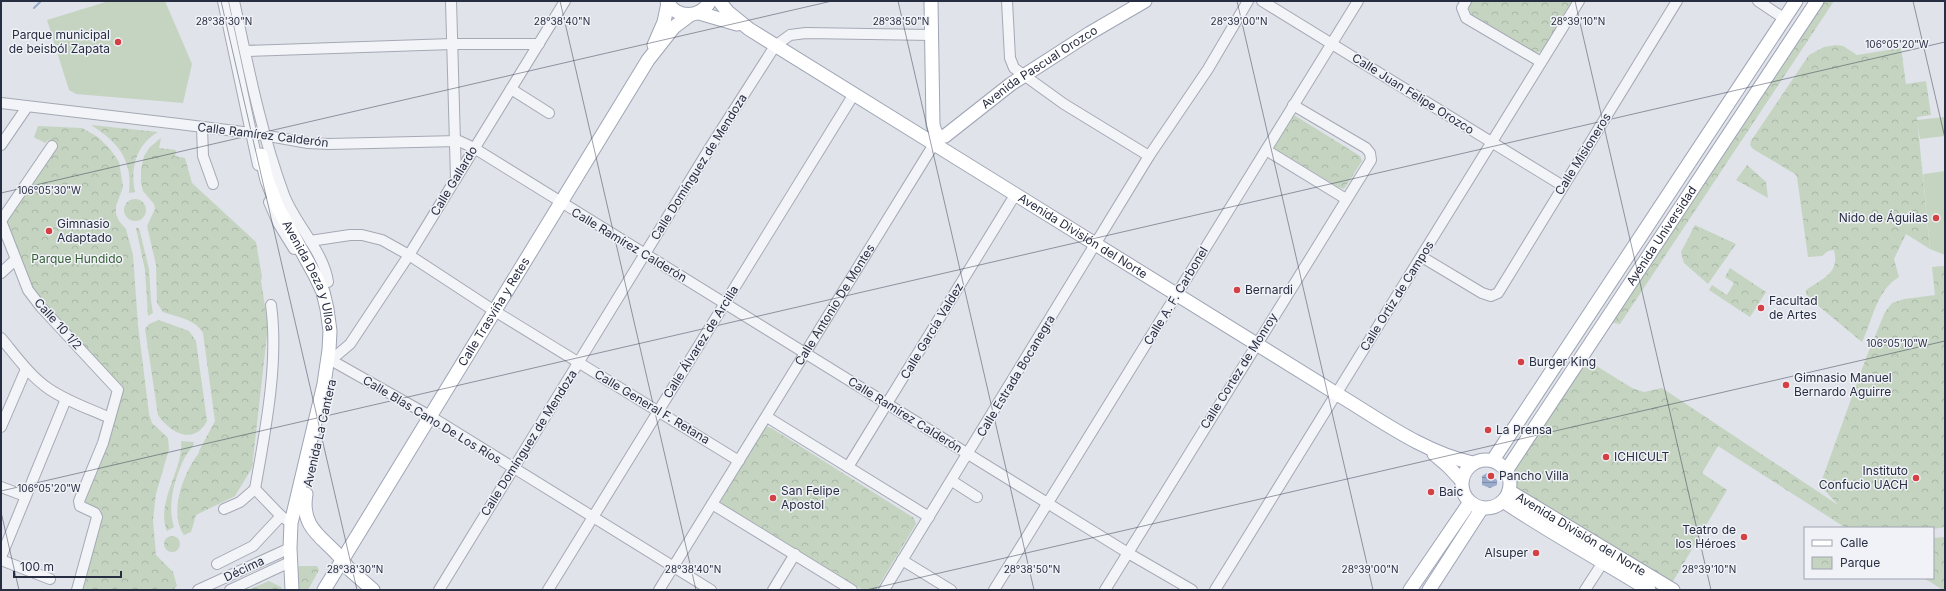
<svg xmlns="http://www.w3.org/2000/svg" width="1946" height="591" viewBox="0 0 1946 591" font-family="Inter,sans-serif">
<defs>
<pattern id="park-crowns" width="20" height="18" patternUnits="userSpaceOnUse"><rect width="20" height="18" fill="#c4d4c1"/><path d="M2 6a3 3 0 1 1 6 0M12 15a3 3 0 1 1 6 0" fill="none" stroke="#a8b6a7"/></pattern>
<pattern id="water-rules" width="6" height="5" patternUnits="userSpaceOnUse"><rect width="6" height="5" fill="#9aaccb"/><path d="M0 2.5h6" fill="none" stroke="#7e8ca6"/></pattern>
</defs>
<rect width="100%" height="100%" fill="#e0e3ea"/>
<!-- green -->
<g fill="#c4d4c1">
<polygon points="109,1 165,1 192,64 183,103 76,94 69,90 47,20"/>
<polygon points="1945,117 1945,136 1920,139 1917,120"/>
<polygon points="1945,171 1945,255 1930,249 1923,175 1924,174"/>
</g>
<!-- park -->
<g fill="url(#park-crowns)">
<polygon points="1472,1 1572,1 1542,51 1536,53 1471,14 1468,6"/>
<polygon points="1820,1 1834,1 1620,324 1609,322"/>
<path d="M1836,45l7,1 14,9 44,-7 5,36 20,-3 5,34 -14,2 13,132 -24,-15 -12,25 5,18c-23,14 -26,42 -37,65l-52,-43 -4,-5v-4c17,-12 34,-17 28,-40l-6,1 -6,5 -14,1 -11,-80 -2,-3 -42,-25 -3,-4 1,-4 58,-86 15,-8z"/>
<polygon points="1294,115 1360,156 1362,161 1344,189 1338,187 1273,148"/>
<path d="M91,125l67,7c-22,13 -28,36 -23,60l-6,1c4,-33 -11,-51 -38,-68z"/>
<polygon points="38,126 82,128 98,137 110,149 119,162 123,187 116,206 116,214 119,221 126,229 133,255 138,325 149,414 152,423 168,438 169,449 156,494 153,520 156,555 173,572 177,586 173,590 78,590 90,542 101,510 81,502 123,387 41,304 28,288 3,220 55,143 48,140 45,143 34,137"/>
<path d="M161,138l-2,10 17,2 -1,6 10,2 7,25 64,59 6,35 -1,4 7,45 -16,142 -17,28 -39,19 -5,17 -7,3c-16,-23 0,-63 15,-82v-2l16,-30 -12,-88c-8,-14 -26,-16 -40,-21l-6,-9 -1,-38 -9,-39 8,-17 -1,-5 -11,-13 -2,-8v-13l3,-14 6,-9z"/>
<polygon points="1747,165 1766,182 1768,198 1736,180"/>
<circle cx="135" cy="210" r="11"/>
<polygon points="1695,225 1736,244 1708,284 1684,263 1681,252"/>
<polygon points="139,228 149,269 151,301 153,313 148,316 145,270 136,228"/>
<polygon points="1945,266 1945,527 1933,529 1846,528 1718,446 1702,473 1727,490 1669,588 1509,491 1510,484 1506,471 1582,357 1632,388 1644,392 1662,388 1838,505 1820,485 1866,358 1885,312 1892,303 1904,299 1935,295 1932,267"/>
<polygon points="1730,268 1766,292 1750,317 1709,290 1712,285 1727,295 1734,283 1725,277"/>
<path d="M159,320l30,11 7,10 11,80c-13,25 -37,12 -49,-6l-13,-86 4,-5z"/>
<polygon points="766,426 773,429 914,518 916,524 876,590 863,590 720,505 722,499"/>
<path d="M181,441l13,1c-2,7 -8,12 -11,19 -9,20 -16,45 -9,66l-7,4c-12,-28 17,-62 14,-90z"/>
<circle cx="172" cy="544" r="8"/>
<polygon points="1945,537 1945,590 1943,590 1924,578 1933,578 1933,538"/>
<polygon points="300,566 317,566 319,570 308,590 296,590 297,568"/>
<polygon points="269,581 281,587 282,590 248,590"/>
</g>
<!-- water -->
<polygon fill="url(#water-rules)" points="1487,473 1497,480 1497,485 1490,488 1482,485 1482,476"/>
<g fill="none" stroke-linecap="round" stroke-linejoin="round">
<!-- stream -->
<polyline stroke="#9aaccb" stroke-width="2" points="34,8 41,1"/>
<!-- minor casing -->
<g stroke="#a5a9b4" stroke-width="12">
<g id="minor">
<polyline points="223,1 258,165"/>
<path d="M234,1c14,65 27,132 50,194 11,29 40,57 44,87"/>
<polyline points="451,1 456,179"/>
<polyline points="1007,1 1010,58 1014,68 1064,104 1149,156"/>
<polyline points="1262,1 1563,186"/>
<polyline points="1466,1 1462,8 1466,18 1541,62"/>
<polyline points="1758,1 1785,19"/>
<polyline points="245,51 452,44 539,44"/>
<polyline points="511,89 549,113"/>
<polyline points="1,103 179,124 251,133 308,143 329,144 459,141 474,148 1128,553 1192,590"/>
<polyline points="202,127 203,156 213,184"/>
<polyline points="1,145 27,107"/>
<polyline points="52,146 1,221 28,290 41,307 118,390 103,443 79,501 80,506 95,513 97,517 77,590"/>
<polyline points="1266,150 1346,199"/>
<polyline points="269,202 278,223 294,249"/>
<polyline points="310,241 350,235 362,235 382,240 409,255 493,310 739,461"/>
<polyline points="1422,257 1482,293 1491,296 1498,293 1677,1"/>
<polyline points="1,273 15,260"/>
<path d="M271,305c8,58 -6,127 -16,184l26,27 10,7"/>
<path d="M1,338c15,18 29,38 48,51 19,13 41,20 61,29"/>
<polyline points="337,355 350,344 409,255 565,1"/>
<polyline points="336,363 430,416 711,590"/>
<polyline points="767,417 929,517"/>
<polyline points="1,427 26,369"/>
<polyline points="848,467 1015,195"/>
<polyline points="952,481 977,497"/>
<polyline points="1,487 25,496"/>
<polyline points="712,504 852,590"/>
<polyline points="224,509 240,502 255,489"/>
<polyline points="1,557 66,399"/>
<polyline points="1,560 50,579"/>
<polyline points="902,560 951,590"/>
<polyline points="217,564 253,546 281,516"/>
<polyline points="198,590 290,548"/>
<polyline points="230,590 290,562"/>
<polyline points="439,590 711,146 775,46 790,35 806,33 932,35"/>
<polyline points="548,590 854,94"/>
<path id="s1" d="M659,590l275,-446"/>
<polyline points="773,590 795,554"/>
<polyline points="884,590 1149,156 1208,69 1248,1"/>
<polyline points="994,590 1358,1"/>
<polyline points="1105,590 1371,160 1370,153 1366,148 1293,105"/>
<polyline points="1215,590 1579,1"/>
<polyline points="1585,590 1607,556"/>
</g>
</g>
<!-- major casing -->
<g stroke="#9fa5b6" stroke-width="15">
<g id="major">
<path d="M667,1c9,18 33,18 43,0"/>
<path id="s2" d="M719,1l9,11 21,17 588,365c42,25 87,59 136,69"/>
<polyline points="931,1 933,125 937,137"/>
<polyline points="699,13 737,24"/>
<polyline points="654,45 664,22 668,3"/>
<path id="s3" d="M937,137l8,-1 66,-52 79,-51 55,-32"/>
<path id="s4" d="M261,155l6,25 11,28 37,67 8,17 4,17 3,22 -1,19 -5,34 -33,139 -1,25 2,42"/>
<polyline points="1434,454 1448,466 1462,481"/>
<circle cx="1486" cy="484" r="24"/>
<polyline points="1493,460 1796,1"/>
<path id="s5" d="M1506,471l311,-470"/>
<path id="s6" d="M1509,491l164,99"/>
<path d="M306,494c-7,40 26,46 42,74"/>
<path d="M1503,501c47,32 98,59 146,89"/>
<polyline points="341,564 348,568 373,590"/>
<path id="s7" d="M324,590l324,-530 26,-33 16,-12"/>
<polyline points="1410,590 1470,502"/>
<polyline points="1429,590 1482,508"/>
</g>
</g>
<!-- minor -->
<use href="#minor" stroke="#f3f4f8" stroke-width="10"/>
<!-- major -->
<use href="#major" stroke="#fff" stroke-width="13"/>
</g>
<!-- ticks -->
<path fill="none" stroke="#282e42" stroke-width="1" stroke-opacity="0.45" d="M221,1l136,589M560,1l136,589M898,1l136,589M1237,1l136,589M1575,1l136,589M1913,1l32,137M1,193l831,-192M1,491l1944,-449M1,512l18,78M866,590l1079,-249"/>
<!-- markers -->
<g fill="#d44044" stroke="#f0f2f7" stroke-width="1.5">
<circle cx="118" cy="42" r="4"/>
<circle cx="1936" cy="218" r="4"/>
<circle cx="49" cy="231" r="4"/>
<circle cx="1237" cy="290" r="4"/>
<circle cx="1761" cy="308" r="4"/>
<circle cx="1521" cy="362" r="4"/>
<circle cx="1786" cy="385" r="4"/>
<circle cx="1488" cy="430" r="4"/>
<circle cx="1606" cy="457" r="4"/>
<circle cx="1491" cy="476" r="4"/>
<circle cx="1916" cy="478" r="4"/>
<circle cx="1431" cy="492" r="4"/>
<circle cx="773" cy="498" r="4"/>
<circle cx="1744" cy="537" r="4"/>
<circle cx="1536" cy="553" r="4"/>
</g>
<g text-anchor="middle" stroke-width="3" stroke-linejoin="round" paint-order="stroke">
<!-- poi labels -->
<g font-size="12" fill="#282e42" stroke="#f0f2f7" text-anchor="start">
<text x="110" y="39" text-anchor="end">Parque municipal<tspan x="110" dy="14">de beisból Zapata</tspan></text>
<text x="1928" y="222" text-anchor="end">Nido de Águilas</text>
<text x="57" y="228">Gimnasio<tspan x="57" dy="14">Adaptado</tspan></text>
<text x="1245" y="294">Bernardi</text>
<text x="1769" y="305">Facultad<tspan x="1769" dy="14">de Artes</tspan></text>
<text x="1529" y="366">Burger King</text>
<text x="1794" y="382">Gimnasio Manuel<tspan x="1794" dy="14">Bernardo Aguirre</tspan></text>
<text x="1496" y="434">La Prensa</text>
<text x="1614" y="461">ICHICULT</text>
<text x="1908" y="475" text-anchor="end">Instituto<tspan x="1908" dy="14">Confucio UACH</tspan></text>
<text x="1499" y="480">Pancho Villa</text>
<text x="781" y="495">San Felipe<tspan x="781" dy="14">Apostol</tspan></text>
<text x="1439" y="496">Baic</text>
<text x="1736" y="534" text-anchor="end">Teatro de<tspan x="1736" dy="14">los Héroes</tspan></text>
<text x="1528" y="557" text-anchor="end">Alsuper</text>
</g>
<!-- street labels -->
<g font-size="12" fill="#282e42" stroke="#f0f2f7">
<text dy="4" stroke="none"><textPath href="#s3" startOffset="125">Avenida Pascual Orozco</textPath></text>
<text transform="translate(1413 94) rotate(32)" y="4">Calle Juan Felipe Orozco</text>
<text transform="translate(263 135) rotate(7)" y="4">Calle Ramírez Calderón</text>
<text transform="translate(1583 154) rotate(-58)" y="4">Calle Misioneros</text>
<text transform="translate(699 167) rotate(-58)" y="4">Calle Domínguez de Mendoza</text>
<text transform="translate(454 181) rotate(-59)" y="4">Calle Gallardo</text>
<text dy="4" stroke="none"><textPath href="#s2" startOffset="434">Avenida División del Norte</textPath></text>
<text dy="4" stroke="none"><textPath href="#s5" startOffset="282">Avenida Universidad</textPath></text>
<text transform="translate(629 245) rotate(31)" y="4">Calle Ramírez Calderón</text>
<text dy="4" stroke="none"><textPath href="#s4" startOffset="131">Avenida Deza y Ulloa</textPath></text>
<text transform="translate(1176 296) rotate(-59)" y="4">Calle A. F. Carbonel</text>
<text transform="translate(1397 296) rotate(-58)" y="4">Calle Ortiz de Campos</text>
<text dy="4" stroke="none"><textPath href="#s1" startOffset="335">Calle Antonio De Montes</textPath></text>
<text dy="4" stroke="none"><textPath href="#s7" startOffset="326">Calle Trasviña y Retes</textPath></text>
<text transform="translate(58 324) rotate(48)" y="4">Calle 10 1/2</text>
<text transform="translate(932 331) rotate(-59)" y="4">Calle García Valdez</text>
<text transform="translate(701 342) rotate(-58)" y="4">Calle Álvarez de Arcilla</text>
<text transform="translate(1239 371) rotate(-58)" y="4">Calle Cortez de Monroy</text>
<text transform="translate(1016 376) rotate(-59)" y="4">Calle Estrada Bocanegra</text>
<text transform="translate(652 407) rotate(31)" y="4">Calle General F. Retana</text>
<text transform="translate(905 415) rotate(32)" y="4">Calle Ramírez Calderón</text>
<text transform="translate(432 420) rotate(31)" y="4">Calle Blas Cano De Los Ríos</text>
<text transform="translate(320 433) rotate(-77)" y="4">Avenida La Cantera</text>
<text transform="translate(529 443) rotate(-58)" y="4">Calle Domínguez de Mendoza</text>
<text dy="4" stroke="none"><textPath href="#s6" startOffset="84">Avenida División del Norte</textPath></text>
<text transform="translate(244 569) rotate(-25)" y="4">Décima</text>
</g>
<!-- park labels -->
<g font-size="12" fill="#375f35" stroke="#f0f2f7">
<text x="77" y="263">Parque Hundido</text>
</g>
</g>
<g font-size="10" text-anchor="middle" fill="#282e42" stroke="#f0f2f7" stroke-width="3" stroke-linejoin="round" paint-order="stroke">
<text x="224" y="25">28°38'30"N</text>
<text x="562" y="25">28°38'40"N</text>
<text x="901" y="25">28°38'50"N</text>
<text x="1239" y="25">28°39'00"N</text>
<text x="1578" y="25">28°39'10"N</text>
<text x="1897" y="48">106°05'20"W</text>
<text x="49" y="194">106°05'30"W</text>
<text x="1897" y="347">106°05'10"W</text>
<text x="49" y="492">106°05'20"W</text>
<text x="355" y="573">28°38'30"N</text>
<text x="693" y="573">28°38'40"N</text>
<text x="1032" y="573">28°38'50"N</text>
<text x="1370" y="573">28°39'00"N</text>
<text x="1709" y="573">28°39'10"N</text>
</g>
<!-- border -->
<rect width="1946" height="591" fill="none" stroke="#282e42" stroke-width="4"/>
<!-- legend -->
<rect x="1804" y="527" width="130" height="52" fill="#f0f2f7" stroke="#a0a4af"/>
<rect x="1812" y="540" width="20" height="6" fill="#ffffff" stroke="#a0a4af"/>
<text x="1840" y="547" font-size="12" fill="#282e42">Calle</text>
<rect x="1812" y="557" width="20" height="12" fill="url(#park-crowns)" stroke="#a0a4af"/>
<text x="1840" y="567" font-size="12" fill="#282e42">Parque</text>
<!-- scale -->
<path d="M14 571v6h107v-6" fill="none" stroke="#282e42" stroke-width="2"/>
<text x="20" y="571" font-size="12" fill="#282e42" stroke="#f0f2f7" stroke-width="3" paint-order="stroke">100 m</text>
</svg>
